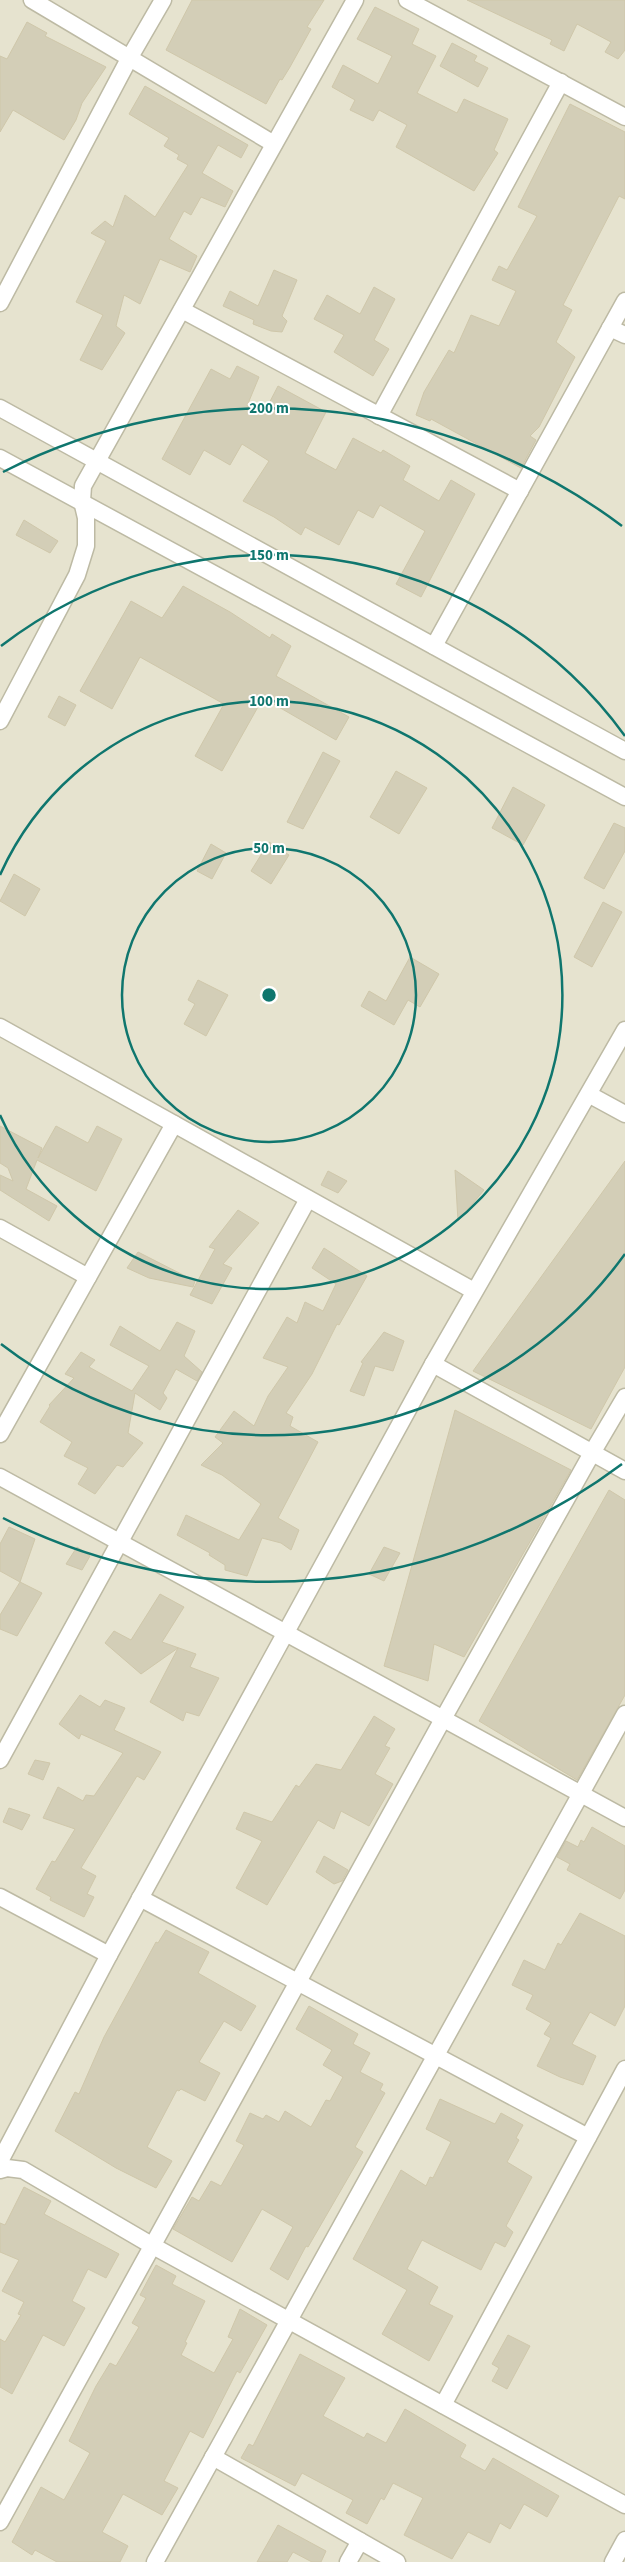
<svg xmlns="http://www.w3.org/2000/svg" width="625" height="2562" viewBox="0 0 625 2562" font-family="'Source Sans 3',sans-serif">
<rect width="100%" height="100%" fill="#f2f0e2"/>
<!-- residential -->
<rect fill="#e6e3cf" x="0" y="0" width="625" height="2562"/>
<!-- building -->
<g fill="#d3ceb7" stroke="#cfc7aa">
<polygon points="192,0 324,0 307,27 311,29 290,67 282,80 280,79 266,104 166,50"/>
<polygon points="467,0 625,0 625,50 618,59 605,52 611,42 577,24 564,51 550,44 552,40"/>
<polygon points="375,7 419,29 412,44 436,56 417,93 457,113 464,99 508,119 494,150 498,153 474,191 396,147 407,125 379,110 373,121 350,110 355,100 332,87 343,65 378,84 392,56 357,39"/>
<polygon points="27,22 47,33 45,36 106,67 82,103 76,120 64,140 13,110 0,132 0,56 7,59"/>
<polygon points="452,43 477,56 474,61 488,68 478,87 440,66"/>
<polygon points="145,86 248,145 241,158 218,145 202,173 233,191 225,207 201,197 191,215 184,211 169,239 197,256 190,272 160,259 140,304 124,295 116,326 125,333 102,370 80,360 103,315 76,302 106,241 91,233 105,221 113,227 125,195 155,217 188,165 177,159 179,155 164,146 169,138 129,114"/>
<polygon points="570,104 625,132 625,199 619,196 563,305 572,310 556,342 575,357 539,427 530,436 536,440 521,468 431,419 430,421 416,415 424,392 449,350 454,353 471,315 499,326 516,291 492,280 499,266 507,270 537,216 518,207"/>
<polygon points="274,270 297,280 282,316 287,321 282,332 271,331 253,324 254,320 223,306 230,291 258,306"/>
<polygon points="374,287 395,299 374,340 389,349 373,376 334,352 344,335 314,319 327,295 360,314"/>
<polygon points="237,366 259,377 247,406 264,413 278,386 326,412 305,453 336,470 353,438 381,453 383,450 410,466 403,480 439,501 451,480 475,494 421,597 396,584 425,531 380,505 373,518 358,510 339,545 305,527 301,535 274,517 243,501 269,461 242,444 230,465 204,450 190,475 162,459 211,369 230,379"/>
<polygon points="24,520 58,541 50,553 16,535"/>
<polygon points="183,586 230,612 270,638 272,634 291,646 276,676 349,717 336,740 263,698 222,771 195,756 224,704 140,657 112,709 80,691 131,601 162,618"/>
<polygon points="59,696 76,705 65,726 48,717"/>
<polygon points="323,752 340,761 303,829 287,822"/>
<polygon points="396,771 427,788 399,834 370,817"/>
<polygon points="513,787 545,805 523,845 492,828"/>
<polygon points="614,823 625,828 625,851 604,889 584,878"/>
<polygon points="269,842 289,855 271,884 251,871"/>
<polygon points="211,844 226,853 212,879 197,871"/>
<polygon points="14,874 40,889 25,916 0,901"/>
<polygon points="603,902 622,912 592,967 574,957"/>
<polygon points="410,957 439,974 420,1007 408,1000 394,1025 361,1006 369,991 386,1001"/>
<polygon points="198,980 228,995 206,1036 184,1024 195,1004 188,1000"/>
<polygon points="0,1126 42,1148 38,1158 56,1126 88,1143 97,1126 122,1139 96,1191 37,1160 26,1189 57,1206 49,1221 0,1190 0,1175 13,1181 8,1168 0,1163"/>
<polygon points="625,1161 625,1367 591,1429 473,1371"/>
<polygon points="455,1170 484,1190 458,1221"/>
<polygon points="328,1171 347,1181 338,1193 321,1185"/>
<polygon points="238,1210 259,1223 223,1264 232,1268 212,1304 190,1295 215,1249 209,1247"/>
<polygon points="324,1248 367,1276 339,1325 337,1324 312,1374 286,1413 293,1417 290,1426 318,1442 278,1518 299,1530 291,1550 281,1543 262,1538 247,1576 225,1570 225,1565 209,1555 210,1553 177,1535 186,1515 239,1540 261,1504 222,1475 201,1465 223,1443 215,1437 234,1411 254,1426 268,1396 288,1367 263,1358 287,1317 297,1323 305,1302 323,1311 336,1284 312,1268"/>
<polygon points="138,1252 195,1281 193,1287 149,1278 127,1268"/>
<polygon points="177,1322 195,1331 184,1356 202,1372 197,1381 176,1369 163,1393 167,1398 160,1410 135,1393 128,1433 143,1443 123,1467 117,1465 95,1494 78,1484 88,1468 64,1456 72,1442 40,1422 50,1406 49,1405 74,1378 65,1374 81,1352 95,1360 89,1367 132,1391 149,1366 110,1345 120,1326 160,1351"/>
<polygon points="384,1332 404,1341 393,1371 375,1366 364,1396 350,1391 363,1363 361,1362"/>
<polygon points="455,1410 571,1470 464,1657 434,1644 428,1681 384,1666"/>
<polygon points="609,1490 625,1500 625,1695 577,1780 479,1721"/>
<polygon points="9,1527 35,1539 20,1582 0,1571 0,1544"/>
<polygon points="77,1547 90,1556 82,1570 66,1564"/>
<polygon points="384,1547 400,1553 384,1581 369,1574"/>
<polygon points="20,1582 42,1593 17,1636 0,1629 0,1615"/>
<polygon points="160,1594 184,1607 162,1642 196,1654 190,1667 219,1678 199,1716 186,1712 183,1721 150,1702 178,1648 141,1674 105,1643 114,1631 131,1640"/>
<polygon points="80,1695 100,1707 105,1700 125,1708 114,1730 161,1752 144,1780 137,1776 81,1868 96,1876 87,1894 94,1897 84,1917 50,1900 51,1897 36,1889 52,1861 55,1862 75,1829 43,1818 58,1787 83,1801 86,1795 94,1796 123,1753 81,1734 79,1739 59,1724"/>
<polygon points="374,1716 395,1729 385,1746 390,1748 375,1774 393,1784 369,1826 341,1811 334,1829 318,1820 267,1905 236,1888 262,1841 236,1829 244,1812 272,1822 296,1785 299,1787 316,1764 341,1770"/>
<polygon points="35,1760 50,1763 43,1780 28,1774"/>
<polygon points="9,1808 30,1815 22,1830 3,1822"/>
<polygon points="592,1827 625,1846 625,1890 620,1899 567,1870 570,1864 557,1857 566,1841 578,1847 581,1840 584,1842"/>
<polygon points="324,1856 348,1870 342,1881 334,1884 316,1872"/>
<polygon points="580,1913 625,1936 625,2006 615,2026 590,2012 572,2044 596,2056 583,2085 560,2077 537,2066 551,2038 544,2034 551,2023 526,2009 533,1995 512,1985 524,1960 545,1970 558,1943 561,1945"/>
<polygon points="166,1930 209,1952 198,1973 256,2006 241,2031 224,2021 199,2062 220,2073 205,2101 181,2089 179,2091 177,2090 147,2147 172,2161 156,2188 116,2168 55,2131 75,2092 79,2094 104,2037 156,1942 158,1943"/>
<polygon points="309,2006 358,2034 353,2044 370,2053 360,2072 383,2084 380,2090 385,2093 355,2147 363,2152 308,2247 306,2246 288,2280 270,2269 293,2227 262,2209 232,2262 173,2229 192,2197 199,2201 211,2181 221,2186 244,2145 236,2141 250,2113 263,2119 266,2115 279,2122 285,2111 311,2127 326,2100 330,2101 343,2077 323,2065 332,2050 296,2029"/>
<polygon points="440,2099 495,2124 501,2113 523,2125 516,2138 519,2140 507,2162 532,2177 506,2226 513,2232 505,2247 495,2242 481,2270 422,2240 407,2269 438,2287 429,2304 453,2316 429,2361 382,2334 407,2290 353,2259 401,2170 426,2186 430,2177 433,2178 451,2142 426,2129"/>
<polygon points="24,2187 51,2201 44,2214 119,2254 106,2278 88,2269 72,2301 85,2308 64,2346 43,2335 12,2394 0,2387 0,2339 5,2342 21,2315 18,2314 24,2302 2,2291 19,2260 0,2252 0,2223 5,2225"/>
<polygon points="156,2265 176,2276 172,2284 205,2301 185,2342 187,2343 181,2355 214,2373 233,2339 228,2337 240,2309 267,2325 240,2373 237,2371 203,2438 190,2431 164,2481 178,2488 162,2515 123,2494 102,2532 128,2546 120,2562 57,2562 35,2550 32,2555 12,2542 41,2487 64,2500 90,2453 69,2441 96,2386 110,2363 116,2366 139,2327 132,2323 146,2298 140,2295"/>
<polygon points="508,2335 530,2346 507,2389 492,2381 499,2368 492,2364"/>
<polygon points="300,2354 345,2378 323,2416 364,2438 367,2433 386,2443 405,2409 466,2445 460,2457 485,2471 493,2458 559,2496 547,2517 524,2504 510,2529 500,2523 490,2543 468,2532 452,2559 404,2535 423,2498 393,2483 384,2500 381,2498 367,2524 346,2513 353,2500 302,2473 295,2486 241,2458 249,2444 253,2446"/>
<polygon points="278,2525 326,2551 321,2562 312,2562 293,2552 287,2562 257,2562"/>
</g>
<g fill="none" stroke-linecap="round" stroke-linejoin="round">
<!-- minor casing -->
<g stroke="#bdbaa4" stroke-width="19">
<g id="minor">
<polyline points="32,0 274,144"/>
<polyline points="407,0 625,117"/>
<polyline points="0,303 130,57 163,0"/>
<polyline points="182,310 520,491"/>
<polyline points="610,328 625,335"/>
<polyline points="0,408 625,751"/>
<polyline points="379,416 561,82"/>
<polyline points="0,458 625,797"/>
<polyline points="434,646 625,301"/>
<polyline points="0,721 77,575 86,546 86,518 82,501 83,486 355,0"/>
<polyline points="0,1027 474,1291"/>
<polyline points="590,1095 625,1114"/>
<polyline points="0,1228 88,1277"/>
<polyline points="433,1364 625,1471"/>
<polyline points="0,1434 174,1124"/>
<polyline points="0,1477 625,1818"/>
<polyline points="0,1760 308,1199"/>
<polyline points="0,1897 109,1955"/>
<polyline points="140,1898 588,2137"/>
<polyline points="0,2161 109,1955 433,1364 625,1030"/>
<polyline points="0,2170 7,2168 23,2170 153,2246 625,2505"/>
<polyline points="443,2405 625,2069"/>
<polyline points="213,2457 397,2562"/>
<polyline points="0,2522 443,1719 592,1453 625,1397"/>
<polyline points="155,2562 625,1714"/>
<polyline points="348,2562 360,2541"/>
<polyline points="613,2562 625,2540"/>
</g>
</g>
<!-- minor -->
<use href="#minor" stroke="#fff" stroke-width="16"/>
</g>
<!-- distance rings -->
<g fill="none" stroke="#0f766e" stroke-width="2.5">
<circle cx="269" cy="995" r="147"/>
<path d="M0 875A294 294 0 1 1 0 1115"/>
<path d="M625 1254A440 440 0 0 1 1 1344M1 646A440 440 0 0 1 625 736"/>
<path d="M622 1464A587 587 0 0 1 3 1518M3 472A587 587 0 0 1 622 526"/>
</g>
<circle cx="269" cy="995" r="8" fill="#0f766e" stroke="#fff" stroke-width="2.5"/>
<g font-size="15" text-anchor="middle" font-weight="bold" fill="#0f766e" stroke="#fff" stroke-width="4" stroke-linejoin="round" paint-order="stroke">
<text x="269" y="413">200 m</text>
<text x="269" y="560">150 m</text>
<text x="269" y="706">100 m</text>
<text x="269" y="853">50 m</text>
</g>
</svg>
